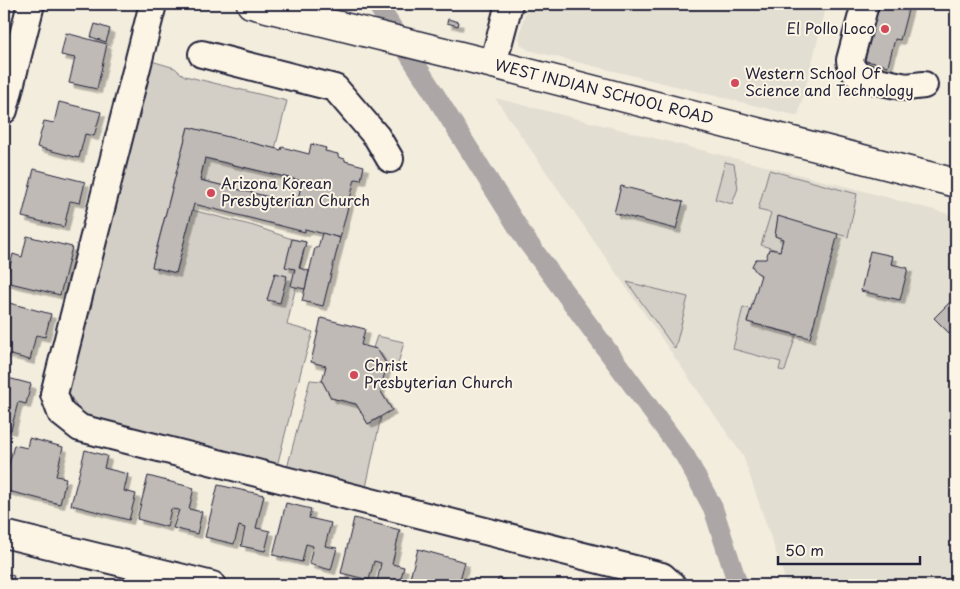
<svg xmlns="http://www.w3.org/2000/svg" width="960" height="589" viewBox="0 0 960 589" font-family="'Playpen Sans',sans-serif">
<defs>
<filter id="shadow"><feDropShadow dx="4.5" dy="4.5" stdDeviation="0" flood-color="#0004"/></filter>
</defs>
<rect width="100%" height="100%" fill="#f3edde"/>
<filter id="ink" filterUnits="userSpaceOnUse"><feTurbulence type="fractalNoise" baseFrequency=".02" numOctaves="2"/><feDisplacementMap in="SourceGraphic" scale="10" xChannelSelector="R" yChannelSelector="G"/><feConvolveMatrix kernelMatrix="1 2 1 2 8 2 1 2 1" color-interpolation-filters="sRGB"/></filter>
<g filter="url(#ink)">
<!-- built -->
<g fill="#e3ded2">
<polygon points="527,4 827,4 798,116 528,50 521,45 519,38"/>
<polygon points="495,98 856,189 956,216 956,585 787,585 743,456"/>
</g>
<!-- green -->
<g fill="#d4cfc6" stroke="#7b7880">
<polygon points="148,60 175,68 178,71 185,76 287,101 275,149 188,127 152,266 176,273 192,210 254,226 292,239 306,242 287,325 313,332 302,367 276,470 82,415 66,389"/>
<polygon points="205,158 302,181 297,204 200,180"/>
<polygon points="725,162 734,164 738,188 732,204 715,199"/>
<polygon points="769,170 857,194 848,237 778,217 775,236 783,239 780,251 761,245 771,213 758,210"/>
<polygon points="627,282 688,297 675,349"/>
<polygon points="743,307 751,309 748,322 796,335 785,371 779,370 781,362 733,349"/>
<polygon points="377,336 404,342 396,371 386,368 387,365 377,349 373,348"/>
<polygon points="310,380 322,381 332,398 356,404 368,424 381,417 365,492 286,472"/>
</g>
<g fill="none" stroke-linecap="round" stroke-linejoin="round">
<!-- canal -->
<polyline stroke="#aca7a6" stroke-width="20" points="377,4 430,87 526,240 685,456 713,508 738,585"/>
</g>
<!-- building -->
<g fill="#bfbab6" stroke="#22223b" fill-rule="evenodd" filter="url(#shadow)">
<polygon points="875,4 901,4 909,6 900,40 895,39 888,66 862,60"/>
<polygon points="448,19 459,22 458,26 447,23"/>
<polygon points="95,24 110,29 106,42 91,37"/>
<polygon points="66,33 107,44 97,89 69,83 75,58 61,55"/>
<polygon points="59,102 101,112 94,136 85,134 79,158 37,147 44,121 54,123"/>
<path d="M188,127l93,23 1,-3 27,7 2,-10 15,4 -1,3 13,3v3l7,2v2l19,5 -3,14 -6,-1 -15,59 -35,-9v3l-111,-28 -18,69 -24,-6zM205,158l97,23 -5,23 -97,-24z"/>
<polygon points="34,169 85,182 80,203 70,201 64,227 22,217"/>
<polygon points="621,186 683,202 676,229 614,213"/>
<polygon points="778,216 838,234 810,338 747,322 761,275 756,272 752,266 754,262 756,259 766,259 769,249 780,251 783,239 775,236"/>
<polygon points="322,233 340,238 323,306 302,301 315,248 318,248"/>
<polygon points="27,236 72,247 60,295 6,282 13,254 22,257"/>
<polygon points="292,239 306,242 299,268 309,271 305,289 291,286 295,269 285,267"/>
<polygon points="870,251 893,256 891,264 908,268 900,300 861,291"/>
<polygon points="275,273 287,276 280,303 267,300"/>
<polygon points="956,296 956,340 934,318"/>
<polygon points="9,303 51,314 45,337 36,335 30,360 4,353 4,324"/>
<polygon points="321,318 365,329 361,345 377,349 387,365 380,390 392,410 368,424 356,404 331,398 322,381 326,366 311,362"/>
<polygon points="4,377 31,384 26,404 18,402 11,430 4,428"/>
<polygon points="29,438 63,447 56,476 66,478 60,504 4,490 4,484 14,445 27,448"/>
<polygon points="85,450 107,456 104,468 128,474 124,491 136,494 129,520 71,505"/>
<polygon points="148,476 194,488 189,509 202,512 197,534 173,528 179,510 171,509 167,527 137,519"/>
<polygon points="218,485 264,495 256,528 270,531 265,551 241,546 245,528 239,526 234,544 205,537"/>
<polygon points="286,503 311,509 309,518 331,523 325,546 337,548 331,570 309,564 313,546 306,544 302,562 273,555"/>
<polygon points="354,518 400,530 392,564 404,567 399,585 392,585 377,582 381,563 374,561 369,580 341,573"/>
<polygon points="418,549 465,562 459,583 466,585 446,585 446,583 440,582 439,585 408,585"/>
<polygon points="4,573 14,576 11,585 4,585"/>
<polygon points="499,578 515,585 495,585"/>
</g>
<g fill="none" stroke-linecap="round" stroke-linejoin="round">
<!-- minor casing -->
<g stroke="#22223b" stroke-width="30">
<g id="minor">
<polyline points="153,4 54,394 61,413 80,428 662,576 672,585"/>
<polyline points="865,4 850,60 851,67 858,75 868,79 906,87 924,85"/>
<polyline points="202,54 335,88 377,137 390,159"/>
<polyline points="493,64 509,4"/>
<polyline points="4,110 31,4"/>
<polyline points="4,534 212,585"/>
</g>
</g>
<!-- major casing -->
<g stroke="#22223b" stroke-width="31">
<polyline id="major" points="251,4 493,64 956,183"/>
</g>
<!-- minor -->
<use href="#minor" stroke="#fcf5e5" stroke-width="26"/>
<!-- major -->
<use href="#major" stroke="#fcf5e5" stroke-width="28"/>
</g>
</g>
<!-- markers -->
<g fill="#d1495b" stroke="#fcf5e5" stroke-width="2">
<circle cx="885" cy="29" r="5"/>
<circle cx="735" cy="83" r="5"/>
<circle cx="211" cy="193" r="5"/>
<circle cx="354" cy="375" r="5"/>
</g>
<g text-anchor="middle" stroke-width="4" stroke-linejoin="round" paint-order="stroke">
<!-- poi labels -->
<g font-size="15" fill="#22223b" stroke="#fcf5e5" text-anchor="start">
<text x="875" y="34" text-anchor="end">El Pollo Loco</text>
<text x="745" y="79">Western School Of<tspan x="745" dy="17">Science and Technology</tspan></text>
<text x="221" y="189">Arizona Korean<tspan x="221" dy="17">Presbyterian Church</tspan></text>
<text x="364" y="371">Christ<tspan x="364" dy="17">Presbyterian Church</tspan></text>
</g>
<!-- street labels -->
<g font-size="15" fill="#22223b" stroke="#fcf5e5">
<text transform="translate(604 92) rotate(14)" y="5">WEST INDIAN SCHOOL ROAD</text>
</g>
</g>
<!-- margin -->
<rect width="960" height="589" fill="none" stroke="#fcf5e5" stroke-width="20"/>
<rect x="10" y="10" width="940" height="569" fill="none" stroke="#22223b" stroke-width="2" filter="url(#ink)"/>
<!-- scale -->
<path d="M778 556v8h142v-8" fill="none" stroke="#22223b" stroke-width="2.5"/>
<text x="785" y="556" font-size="15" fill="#22223b" stroke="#fcf5e5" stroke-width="4" paint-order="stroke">50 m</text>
</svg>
